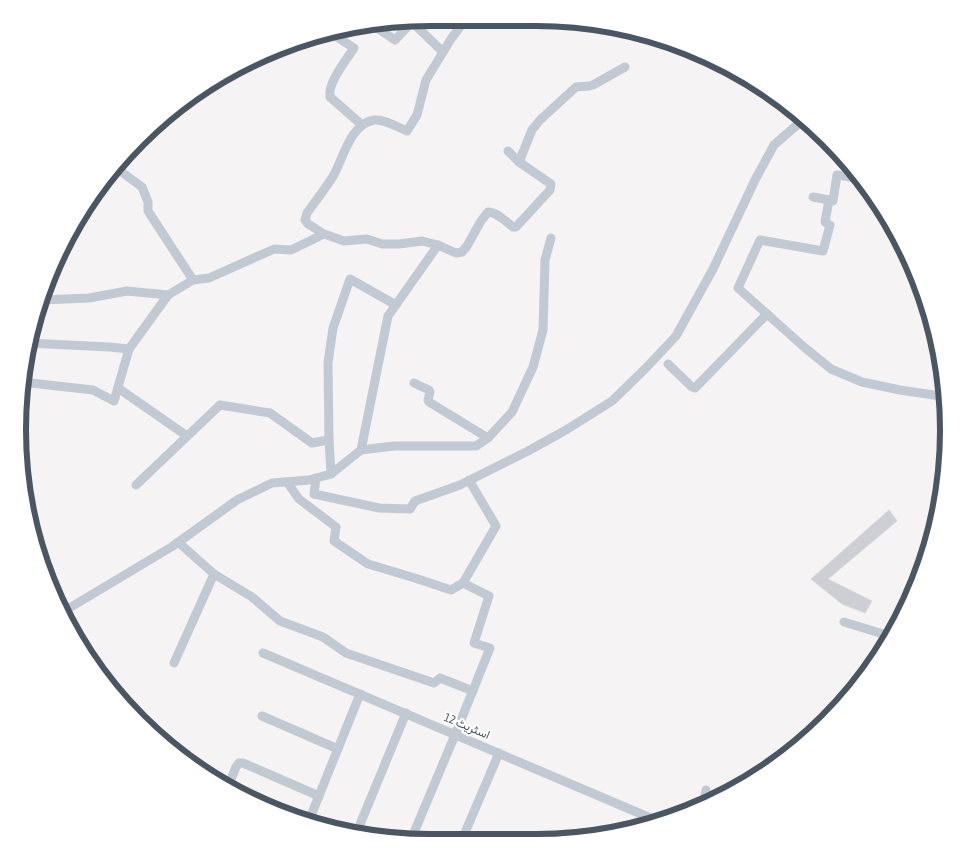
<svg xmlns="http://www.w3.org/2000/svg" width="966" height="860" viewBox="0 0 966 860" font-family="'Asap Condensed',Vazirmatn,sans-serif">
<rect width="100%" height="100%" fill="#f5f3f3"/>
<!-- building -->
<polygon fill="#cdcfd5" stroke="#d7d9de" points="889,510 897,521 828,579 872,601 865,613 842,604 811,579"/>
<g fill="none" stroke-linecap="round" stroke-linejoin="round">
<!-- minor -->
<g stroke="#c1cad2" stroke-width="9">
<path d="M466,19l-15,20 -25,41 -9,35 -10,16c-10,-4 -22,-12 -33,-11 -25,4 -31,41 -42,58 -8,12 -17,24 -25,35l-2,7 3,4 16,10 20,7 23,-2 15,5h17l23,-3 16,4 18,8 6,-1 5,-6 14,-25 7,-9c9,0 18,10 25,15h3l34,-37 1,-6 -32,-22 -11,-11"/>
<polyline points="370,23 395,40 412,22 443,52"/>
<path d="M329,32l25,16c-8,12 -27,36 -24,49l32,28"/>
<polyline points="519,162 532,130 540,120 576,87 589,86 593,85 625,67"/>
<polyline points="116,165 123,173 142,187 148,202 148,211 193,280"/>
<polyline points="813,197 829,200 825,222 830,225 823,251 760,240 738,288 804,347 831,369 862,382 900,390 947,397"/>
<polyline points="829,200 833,201 837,175 863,179"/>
<polyline points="42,300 89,298 127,291 168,295 193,280 209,278 274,249 291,250 324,234"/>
<polyline points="28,343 109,347 129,349 168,295"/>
<polyline points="668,364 692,387 695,388 767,314"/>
<polyline points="22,382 93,390 114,401 129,349"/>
<polyline points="414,383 429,390 430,392 428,400 429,402 488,438"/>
<polyline points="118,388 187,436"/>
<polyline points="329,440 328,363 333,328 350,279 396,305"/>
<polyline points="361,450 388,316 438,245"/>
<polyline points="316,478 314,494 379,508 410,509 415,501 460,485 528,451 566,430 612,401 645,369 676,336 713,269 755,180 774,145 805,118"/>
<polyline points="287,482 299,499 336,527 334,541 368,564 418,579 451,590 463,583"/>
<polyline points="136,485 220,405 270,413 312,443 329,440 331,474"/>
<polyline points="178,542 214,574 252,597 280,621 323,637 346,653 434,683 440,678 473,691"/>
<polyline points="62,615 66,610 173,546 237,500 272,483 309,480 331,474 361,450 394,446 476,446 488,438 512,412 533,367 543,330 545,260 551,238"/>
<polyline points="844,622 893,637"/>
<polyline points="263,653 660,822"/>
<polyline points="174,663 214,574"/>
<polyline points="262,716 338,749"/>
<polyline points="228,787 236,767 239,763 243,763 319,796"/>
<polyline points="703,806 706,790"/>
<polyline points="308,823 360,694"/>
<polyline points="356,834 406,713"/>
<polyline points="410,842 455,735 490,648 474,643 489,596 463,583 496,526 469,480"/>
<polyline points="461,842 499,753"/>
</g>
</g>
<g text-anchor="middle" stroke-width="4" stroke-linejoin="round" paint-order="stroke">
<!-- street labels -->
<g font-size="12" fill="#4a5661" stroke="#fff">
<text transform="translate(467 726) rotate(23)" y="4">اسٹریٹ 12</text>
</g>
</g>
<!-- crop -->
<path d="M0 0H966V860H0ZM430 26H536A404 404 0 0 1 940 430V430A404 404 0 0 1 536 834H430A404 404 0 0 1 26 430V430A404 404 0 0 1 430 26Z" fill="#fff" fill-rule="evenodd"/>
<path fill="none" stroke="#4a5661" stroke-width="6" d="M430 26H536A404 404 0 0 1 940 430V430A404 404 0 0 1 536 834H430A404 404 0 0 1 26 430V430A404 404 0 0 1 430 26Z"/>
</svg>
